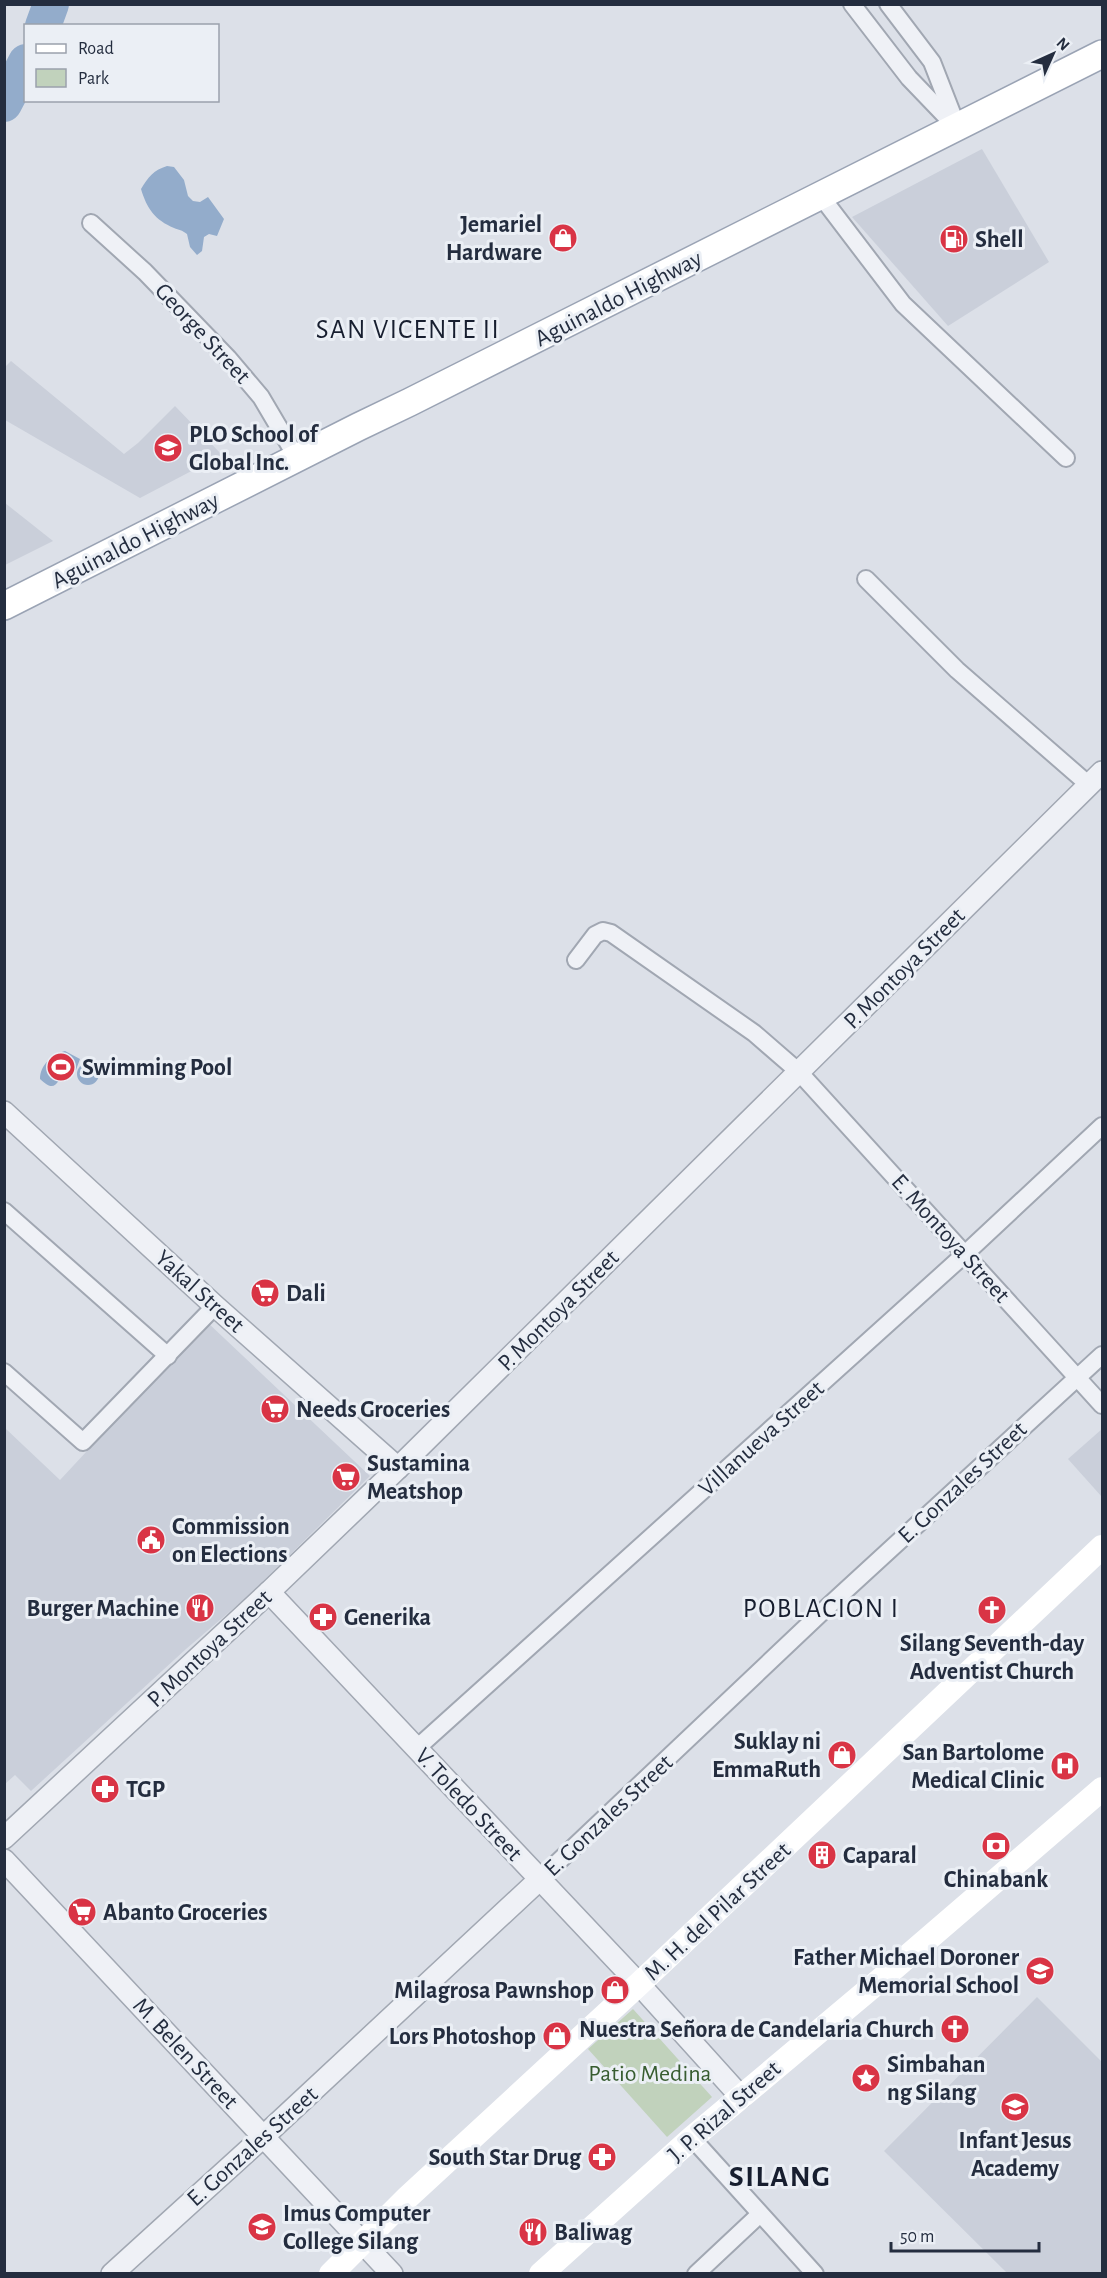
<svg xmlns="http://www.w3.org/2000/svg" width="1107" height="2278" viewBox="0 0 1107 2278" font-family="'Alegreya Sans',sans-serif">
<rect width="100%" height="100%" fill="#dce0e8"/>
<!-- built -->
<g fill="#cacfda">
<polygon points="982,149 1049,262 948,326 852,217"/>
<polygon points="11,361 124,454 138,443 175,406 222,455 140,498 5,420 5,367"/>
<polygon points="5,503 53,541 5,565 4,565"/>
<polygon points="207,1322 370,1476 248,1596 186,1649 31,1791 15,1775 5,1784 5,1428 60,1480"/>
<polygon points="1102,1429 1102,1497 1068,1459"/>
<polygon points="1037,1997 1102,2062 1102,2273 1007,2273 884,2151"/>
</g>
<!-- green -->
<polygon fill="#c1d2bc" points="633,2009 712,2097 667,2137 588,2049"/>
<!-- water -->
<g fill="#93accb">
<path d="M167,166l7,1 10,13 4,16 5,5 7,1 8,-5 16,22 -7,17 -8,-2 -5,3 -2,14 -5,4 -7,-8 -3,-13c-5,-4 -8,-4 -13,-6 -19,-8 -27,-19 -33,-39 7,-12 13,-19 26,-23z"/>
<path d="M65,1051l15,8 -4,11c-3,1 -6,1 -9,3 -12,7 -10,22 -27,6 0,-14 12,-24 25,-28z"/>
<circle cx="88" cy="1074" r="11"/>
</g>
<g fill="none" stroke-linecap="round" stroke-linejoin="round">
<!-- river -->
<g stroke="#93accb" stroke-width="36">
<polyline points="43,26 51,4"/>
<polyline points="4,104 26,62"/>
</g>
<!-- minor casing -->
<g stroke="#a1a7b2" stroke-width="20">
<g id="minor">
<polyline points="852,4 909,78 957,128"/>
<polyline points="888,4 932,62 955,121"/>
<polyline points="820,195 903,304 1066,458"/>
<polyline points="91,223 145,272 228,358 261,397 297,458"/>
<polyline points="866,579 957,670 1089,785"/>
<polyline points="576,960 595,935 603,931 611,933 754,1033 799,1072 1102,1405"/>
<polyline points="4,1211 168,1356"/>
<polyline points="4,1372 83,1442 215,1306"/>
<polyline points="417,1748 965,1254 1102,1126"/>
<polyline points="540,1879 822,1612 1102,1355"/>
<polyline points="692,2138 815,2274"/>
<polyline points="696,2274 760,2214"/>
</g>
</g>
<!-- tertiary casing -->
<g stroke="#a1a7b2" stroke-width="24">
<g id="tertiary">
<polyline points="4,1112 215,1306 398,1468"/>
<polyline points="269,1592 639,1984 741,2097"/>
<polyline points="4,1838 269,1592 398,1468 1102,772"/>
<polyline points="4,1860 392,2274"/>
<polyline points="112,2274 264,2136 540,1879"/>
</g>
</g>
<!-- primary casing -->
<g stroke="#9aa3b4" stroke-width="30">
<polyline id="primary" points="4,606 358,427 410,402 1102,54"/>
</g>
<!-- minor -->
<use href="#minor" stroke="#eff1f6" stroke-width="16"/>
<!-- tertiary -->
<use href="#tertiary" stroke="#eff1f6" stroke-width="21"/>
<!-- secondary -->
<g stroke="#fff" stroke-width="24">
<polyline points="331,2274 408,2197 639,1984 1102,1547"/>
<polyline points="541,2274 692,2138 879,1981 1102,1789"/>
</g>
<!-- primary -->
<use href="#primary" stroke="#fff" stroke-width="27"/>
</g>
<!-- icons -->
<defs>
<g id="shop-disc" transform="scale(1.5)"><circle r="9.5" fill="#d93445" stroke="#ebeff5"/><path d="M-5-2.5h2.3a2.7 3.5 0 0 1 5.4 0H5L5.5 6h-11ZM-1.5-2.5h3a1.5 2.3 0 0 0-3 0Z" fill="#fff"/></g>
<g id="fuel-disc" transform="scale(1.5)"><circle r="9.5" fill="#d93445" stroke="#ebeff5"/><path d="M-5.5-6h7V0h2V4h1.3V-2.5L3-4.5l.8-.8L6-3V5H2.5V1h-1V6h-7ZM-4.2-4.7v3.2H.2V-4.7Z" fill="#fff"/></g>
<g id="school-disc" transform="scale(1.5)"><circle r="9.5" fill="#d93445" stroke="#ebeff5"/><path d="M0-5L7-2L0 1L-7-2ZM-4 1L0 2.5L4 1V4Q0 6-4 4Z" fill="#fff"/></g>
<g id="stadium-disc" transform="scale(1.5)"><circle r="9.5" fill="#d93445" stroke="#ebeff5"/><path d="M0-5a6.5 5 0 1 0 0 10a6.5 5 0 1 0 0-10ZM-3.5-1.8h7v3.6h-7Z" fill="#fff"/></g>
<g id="supermarket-disc" transform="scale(1.5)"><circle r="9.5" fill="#d93445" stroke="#ebeff5"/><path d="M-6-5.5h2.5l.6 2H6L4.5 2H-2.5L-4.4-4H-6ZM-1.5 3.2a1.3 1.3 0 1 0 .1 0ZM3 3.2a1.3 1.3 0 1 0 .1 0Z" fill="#fff"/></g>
<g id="civic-disc" transform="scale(1.5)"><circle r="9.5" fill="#d93445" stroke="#ebeff5"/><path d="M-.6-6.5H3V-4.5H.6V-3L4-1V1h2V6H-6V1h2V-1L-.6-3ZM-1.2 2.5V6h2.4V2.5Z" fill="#fff"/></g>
<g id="restaurant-disc" transform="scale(1.5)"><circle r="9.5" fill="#d93445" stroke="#ebeff5"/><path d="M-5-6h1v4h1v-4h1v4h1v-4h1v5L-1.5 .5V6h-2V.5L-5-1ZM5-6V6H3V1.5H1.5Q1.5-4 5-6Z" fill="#fff"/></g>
<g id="church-disc" transform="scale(1.5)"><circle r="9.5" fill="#d93445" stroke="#ebeff5"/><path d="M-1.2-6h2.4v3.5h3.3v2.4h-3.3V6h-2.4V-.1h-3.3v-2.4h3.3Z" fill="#fff"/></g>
<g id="pharmacy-disc" transform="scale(1.5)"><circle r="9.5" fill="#d93445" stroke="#ebeff5"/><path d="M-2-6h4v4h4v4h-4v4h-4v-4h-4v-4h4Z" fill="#fff"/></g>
<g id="hospital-disc" transform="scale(1.5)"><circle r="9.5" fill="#d93445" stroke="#ebeff5"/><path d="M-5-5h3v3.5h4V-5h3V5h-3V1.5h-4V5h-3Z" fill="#fff"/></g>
<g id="bank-disc" transform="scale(1.5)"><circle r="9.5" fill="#d93445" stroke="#ebeff5"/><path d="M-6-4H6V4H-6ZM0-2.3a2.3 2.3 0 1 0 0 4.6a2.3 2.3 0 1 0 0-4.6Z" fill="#fff"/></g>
<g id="building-disc" transform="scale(1.5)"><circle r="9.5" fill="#d93445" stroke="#ebeff5"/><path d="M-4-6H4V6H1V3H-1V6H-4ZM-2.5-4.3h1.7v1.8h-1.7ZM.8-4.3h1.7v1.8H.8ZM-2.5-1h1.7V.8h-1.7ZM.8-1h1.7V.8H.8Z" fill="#fff"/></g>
<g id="sight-disc" transform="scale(1.5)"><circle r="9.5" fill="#d93445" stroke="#ebeff5"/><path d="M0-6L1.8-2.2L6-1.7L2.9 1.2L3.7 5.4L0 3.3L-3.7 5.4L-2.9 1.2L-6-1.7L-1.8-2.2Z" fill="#fff"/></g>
<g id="university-disc" transform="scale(1.5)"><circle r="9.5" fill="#d93445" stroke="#ebeff5"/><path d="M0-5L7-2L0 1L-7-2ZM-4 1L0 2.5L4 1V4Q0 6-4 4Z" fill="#fff"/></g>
</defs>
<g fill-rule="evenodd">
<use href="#shop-disc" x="563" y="238"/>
<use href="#fuel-disc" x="954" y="239"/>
<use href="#school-disc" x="168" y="448"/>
<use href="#stadium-disc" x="61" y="1067"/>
<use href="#supermarket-disc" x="265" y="1293"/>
<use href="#supermarket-disc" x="275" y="1409"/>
<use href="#supermarket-disc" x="346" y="1477"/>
<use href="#civic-disc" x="151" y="1540"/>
<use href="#restaurant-disc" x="200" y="1608"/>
<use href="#church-disc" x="992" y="1610"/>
<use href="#pharmacy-disc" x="323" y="1617"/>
<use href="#shop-disc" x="842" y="1755"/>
<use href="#hospital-disc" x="1065" y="1766"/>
<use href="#pharmacy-disc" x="105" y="1789"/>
<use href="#bank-disc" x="996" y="1846"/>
<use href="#building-disc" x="822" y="1855"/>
<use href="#supermarket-disc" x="82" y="1912"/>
<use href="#school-disc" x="1040" y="1971"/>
<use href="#shop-disc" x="615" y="1990"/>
<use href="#church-disc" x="955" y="2029"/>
<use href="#shop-disc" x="557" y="2036"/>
<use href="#sight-disc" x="866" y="2078"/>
<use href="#school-disc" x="1015" y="2107"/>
<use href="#pharmacy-disc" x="602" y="2157"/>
<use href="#university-disc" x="262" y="2227"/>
<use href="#restaurant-disc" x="533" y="2232"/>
</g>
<g text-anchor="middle" stroke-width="6" stroke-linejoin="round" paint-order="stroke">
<!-- poi labels -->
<g font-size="24" font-weight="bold" fill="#242d3f" stroke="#ebeff5" text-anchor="start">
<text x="542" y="232" text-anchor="end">Jemariel<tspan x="542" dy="28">Hardware</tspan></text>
<text x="975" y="247">Shell</text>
<text x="189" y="442">PLO School of<tspan x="189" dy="28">Global Inc.</tspan></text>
<text x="82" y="1075">Swimming Pool</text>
<text x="286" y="1301">Dali</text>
<text x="296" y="1417">Needs Groceries</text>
<text x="367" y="1471">Sustamina<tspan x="367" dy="28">Meatshop</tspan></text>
<text x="172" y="1534">Commission<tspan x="172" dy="28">on Elections</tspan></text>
<text x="179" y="1616" text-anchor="end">Burger Machine</text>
<text x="344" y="1625">Generika</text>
<text x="992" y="1651" text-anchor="middle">Silang Seventh-day<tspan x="992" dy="28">Adventist Church</tspan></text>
<text x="821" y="1749" text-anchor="end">Suklay ni<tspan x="821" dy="28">EmmaRuth</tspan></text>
<text x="1044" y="1760" text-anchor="end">San Bartolome<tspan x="1044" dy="28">Medical Clinic</tspan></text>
<text x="126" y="1797">TGP</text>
<text x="843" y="1863">Caparal</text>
<text x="996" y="1887" text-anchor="middle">Chinabank</text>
<text x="103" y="1920">Abanto Groceries</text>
<text x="1019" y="1965" text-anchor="end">Father Michael Doroner<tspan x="1019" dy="28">Memorial School</tspan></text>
<text x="594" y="1998" text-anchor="end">Milagrosa Pawnshop</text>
<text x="934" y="2037" text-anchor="end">Nuestra Señora de Candelaria Church</text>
<text x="536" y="2044" text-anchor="end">Lors Photoshop</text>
<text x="887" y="2072">Simbahan<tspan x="887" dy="28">ng Silang</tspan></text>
<text x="1015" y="2148" text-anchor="middle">Infant Jesus<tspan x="1015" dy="28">Academy</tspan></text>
<text x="581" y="2165" text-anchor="end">South Star Drug</text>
<text x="283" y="2221">Imus Computer<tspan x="283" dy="28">College Silang</tspan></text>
<text x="554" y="2240">Baliwag</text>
</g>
<!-- street labels -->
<g font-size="24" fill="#242d3f" stroke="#ebeff5">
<text transform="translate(618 298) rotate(-27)" y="8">Aguinaldo Highway</text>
<text transform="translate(203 333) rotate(47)" y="8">George Street</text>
<text transform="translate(135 540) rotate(-27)" y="8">Aguinaldo Highway</text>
<text transform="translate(904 968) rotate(-45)" y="8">P. Montoya Street</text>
<text transform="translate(951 1238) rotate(48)" y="8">E. Montoya Street</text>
<text transform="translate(200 1291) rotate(42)" y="8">Yakal Street</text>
<text transform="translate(558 1310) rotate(-45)" y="8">P. Montoya Street</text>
<text transform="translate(761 1438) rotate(-42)" y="8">Villanueva Street</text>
<text transform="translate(962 1482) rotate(-43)" y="8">E. Gonzales Street</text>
<text transform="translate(209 1648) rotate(-43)" y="8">P. Montoya Street</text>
<text transform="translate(469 1804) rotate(47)" y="8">V. Toledo Street</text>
<text transform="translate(608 1815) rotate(-43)" y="8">E. Gonzales Street</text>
<text transform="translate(717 1911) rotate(-43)" y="8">M. H. del Pilar Street</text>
<text transform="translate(186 2053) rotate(47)" y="8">M. Belen Street</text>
<text transform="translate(724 2111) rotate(-41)" y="8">J. P. Rizal Street</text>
<text transform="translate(252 2146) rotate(-42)" y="8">E. Gonzales Street</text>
</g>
<!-- park labels -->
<g font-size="24" fill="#375c30" stroke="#ebeff5">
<text x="650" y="2081">Patio Medina</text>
</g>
<!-- quarter labels -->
<g font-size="27" letter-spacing="1.5" fill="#171e2f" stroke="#ebeff5">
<text x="408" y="338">SAN VICENTE II</text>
<text x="821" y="1617">POBLACION I</text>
</g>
<!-- district labels -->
<g font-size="30" font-weight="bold" letter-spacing="1.5" fill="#171e2f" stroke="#ebeff5">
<text x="780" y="2186">SILANG</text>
</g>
</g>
<!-- border -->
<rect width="1107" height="2278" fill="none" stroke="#242d3f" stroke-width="12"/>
<!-- legend -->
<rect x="24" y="24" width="195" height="78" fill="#ebeff5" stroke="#9ba1ac" stroke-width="1.5"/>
<rect x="36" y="44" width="30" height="9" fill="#ffffff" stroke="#9ba1ac" stroke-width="1.5"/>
<text x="78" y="54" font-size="18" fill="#242d3f">Road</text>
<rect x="36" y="69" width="30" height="18" fill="#c1d2bc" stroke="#9ba1ac" stroke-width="1.5"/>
<text x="78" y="84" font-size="18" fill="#242d3f">Park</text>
<!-- north arrow -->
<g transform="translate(1053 54) rotate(45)" stroke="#ebeff5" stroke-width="4.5" paint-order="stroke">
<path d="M0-4.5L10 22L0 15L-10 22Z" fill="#242d3f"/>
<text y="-9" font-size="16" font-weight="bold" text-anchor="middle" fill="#242d3f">N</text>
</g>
<!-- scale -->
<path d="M891 2242v9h148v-9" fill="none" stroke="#242d3f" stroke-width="3"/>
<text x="900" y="2242" font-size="18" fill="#242d3f" stroke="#ebeff5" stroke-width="4.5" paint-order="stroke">50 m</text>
</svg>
